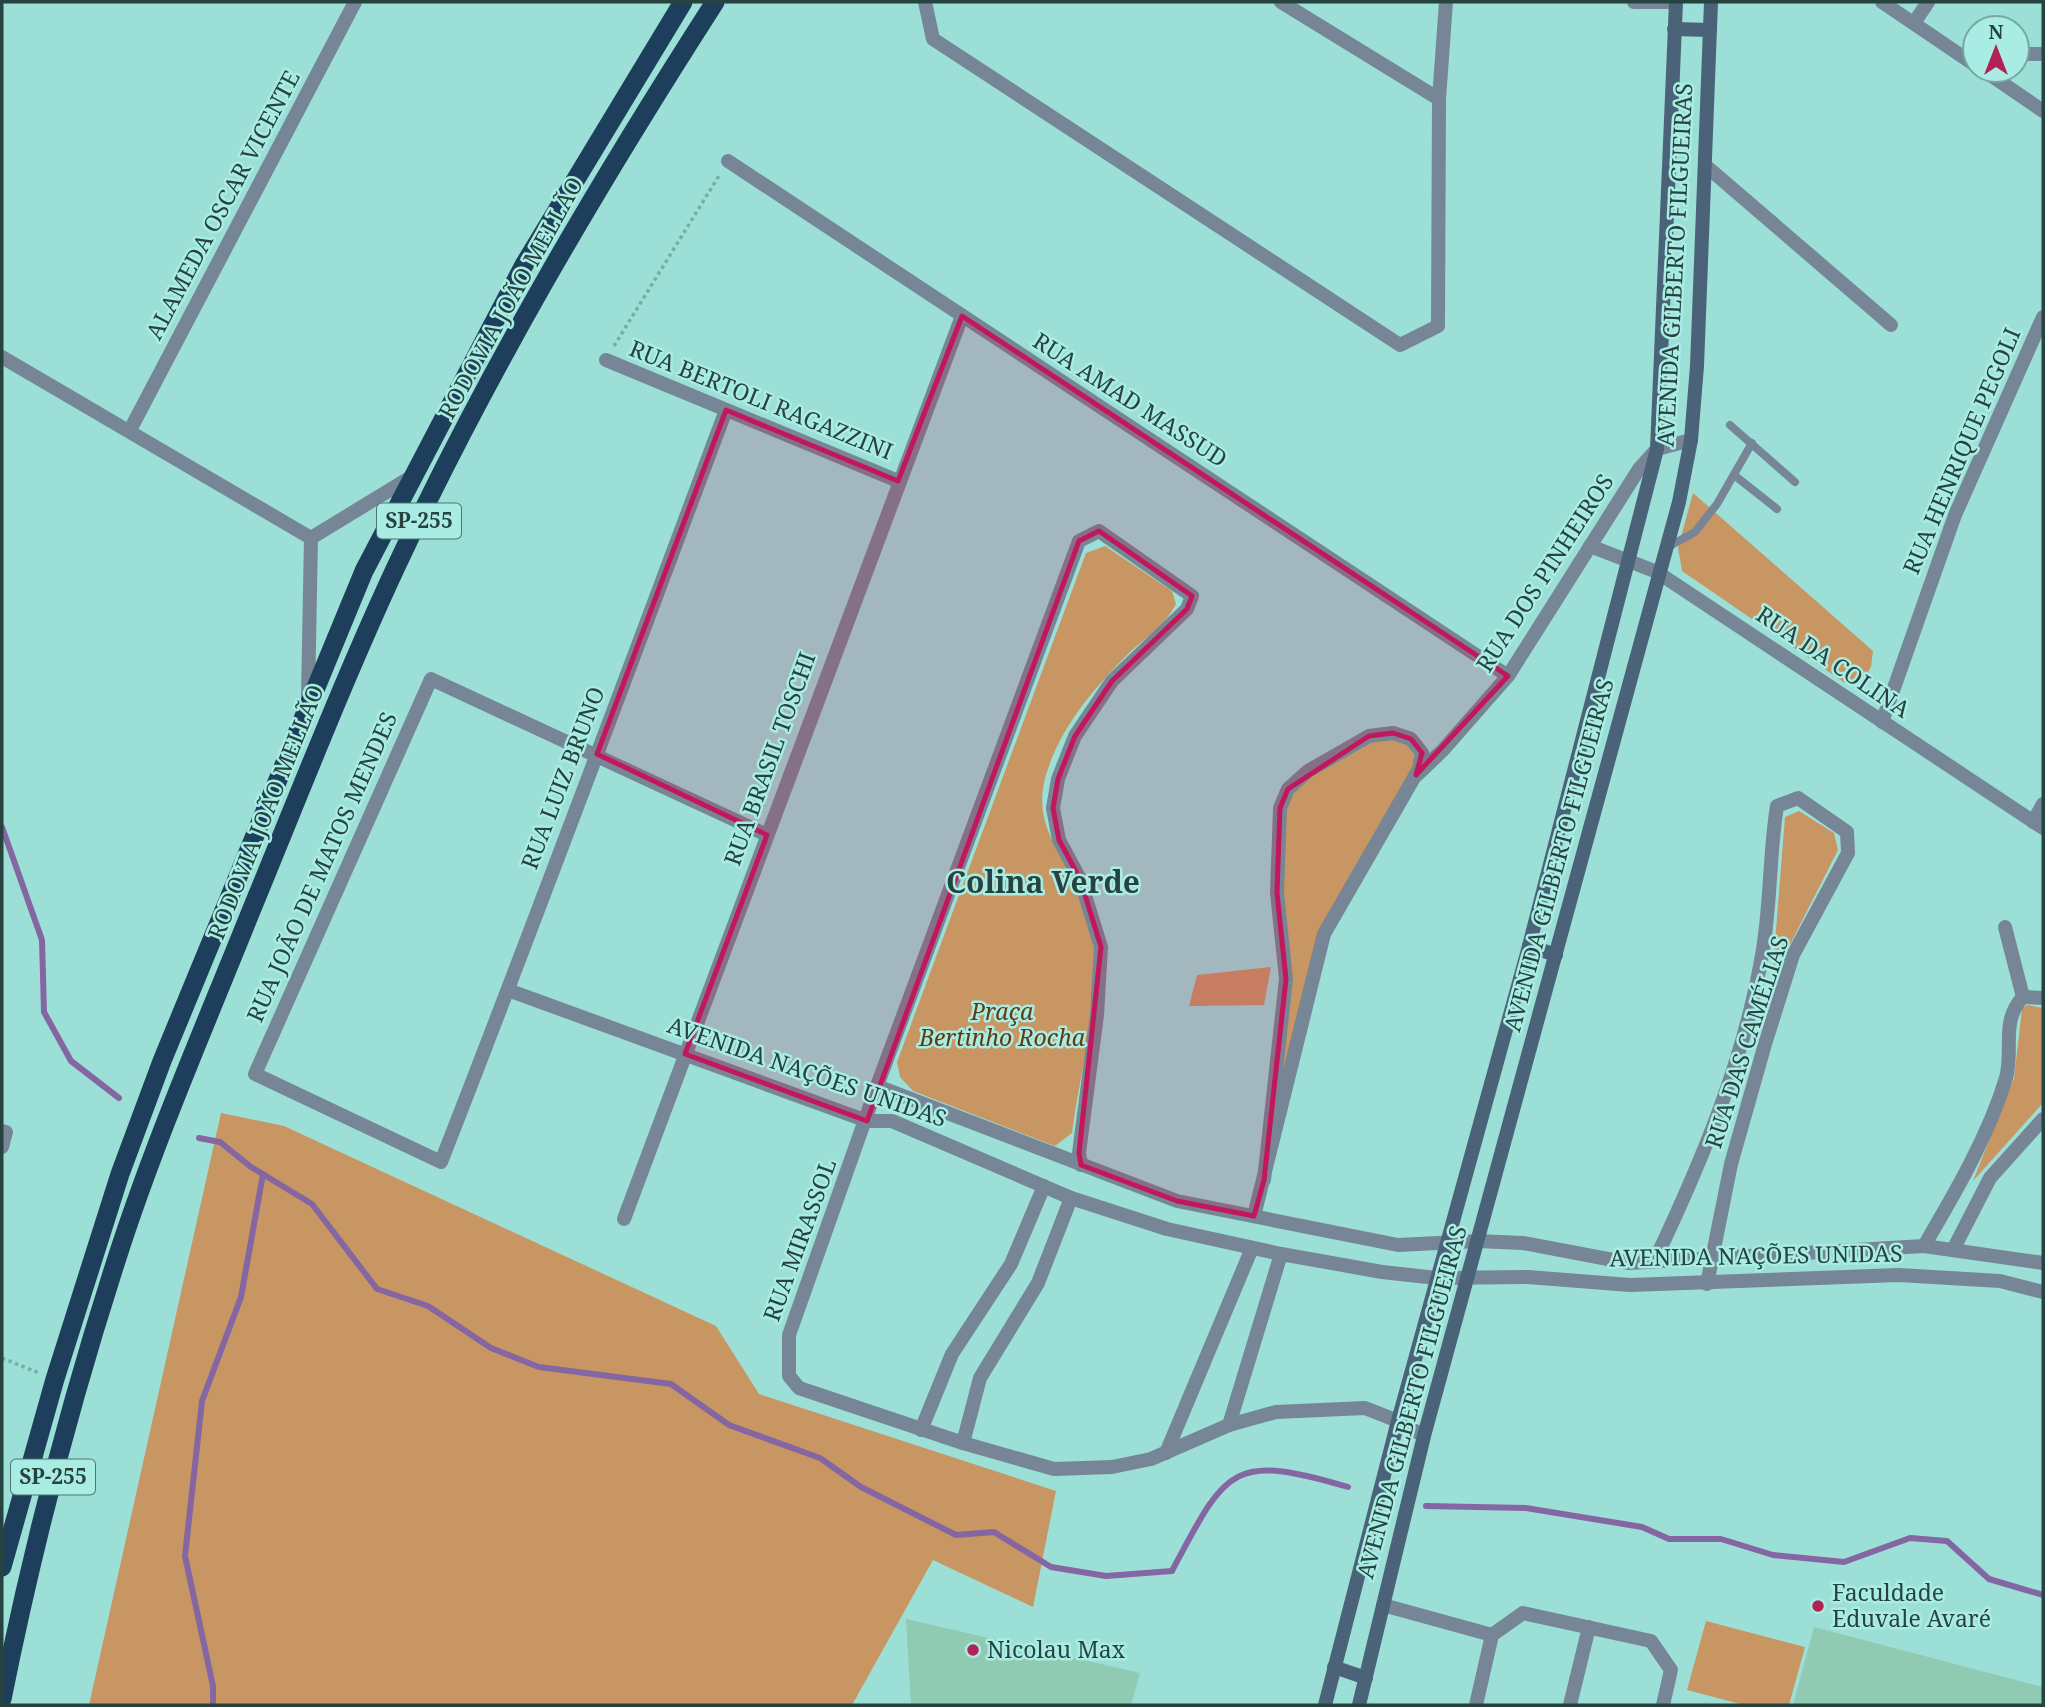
<svg xmlns="http://www.w3.org/2000/svg" width="2045" height="1707" viewBox="0 0 2045 1707" font-family="'Noto Serif',serif">
<rect width="100%" height="100%" fill="#9cdfd7"/>
<!-- green -->
<g fill="#c89663">
<polygon points="1693,493 1873,651 1871,667 1861,683 1845,683 1682,571 1678,548"/>
<path d="M1105,546l67,45 4,13c-13,24 -28,31 -47,49 -34,34 -69,74 -83,122 -17,57 27,87 41,133 21,73 -6,153 -15,225l-17,13 -142,-55 -13,-14 -3,-15 189,-509z"/>
<polygon points="1393,738 1408,743 1417,755 1414,768 1319,933 1278,1096 1291,979 1282,893 1285,810 1292,792 1311,775 1371,741"/>
<polygon points="1799,811 1834,833 1838,850 1772,980 1785,817"/>
<polygon points="1271,967 1264,1005 1189,1006 1197,975"/>
<polygon points="2027,1005 2043,1008 2043,1103 1973,1181 2014,1078 2022,1009"/>
<polygon points="221,1113 284,1126 716,1326 759,1394 1056,1491 1033,1607 933,1560 852,1705 89,1705"/>
<polygon points="1706,1621 1805,1647 1789,1705 1744,1705 1687,1690"/>
</g>
<g fill="none" stroke-linecap="round" stroke-linejoin="round">
<!-- stream -->
<g stroke="#8466a2" stroke-width="6">
<polyline points="2,827 42,940 44,1012 71,1061 119,1098"/>
<path d="M199,1138l21,4 31,25 61,37 65,85 51,17 63,42 48,19 132,17 58,41 91,33 41,29 95,48 38,-3 57,35 55,9 66,-5c54,-102 59,-119 176,-84"/>
<polyline points="1426,1506 1526,1508 1642,1527 1669,1539 1721,1539 1773,1555 1844,1562 1910,1538 1947,1541 1989,1579 2043,1595"/>
<polyline points="213,1705 213,1686 185,1556 202,1401 241,1297 263,1174"/>
</g>
</g>
<!-- building -->
<g fill="#91cab2">
<polygon points="906,1619 1140,1673 1131,1705 911,1705"/>
<polygon points="1814,1627 2043,1687 2043,1705 1793,1705"/>
</g>
<g fill="none" stroke-linecap="round" stroke-linejoin="round">
<!-- path -->
<g stroke="#77ada7" stroke-width="3.5" stroke-dasharray="3.5 3.5" stroke-linecap="butt">
<polyline points="614,346 720,174"/>
<polyline points="2,1358 39,1373"/>
</g>
<!-- service -->
<g stroke="#768696" stroke-width="8">
<polyline points="1730,425 1795,482"/>
<polyline points="1734,475 1777,509"/>
<polyline points="1668,547 1695,532 1717,504 1752,443"/>
</g>
<!-- minor -->
<g stroke="#768696" stroke-width="14">
<polyline points="925,2 933,39 1400,345 1438,326 1439,99 1446,2"/>
<polyline points="1281,2 1439,99"/>
<polyline points="1634,2 1676,2"/>
<polyline points="1882,2 1975,65"/>
<polyline points="1914,23 1928,2"/>
<polyline points="2017,54 2043,54"/>
<polyline points="1983,70 2043,111"/>
<polyline points="728,161 1508,676"/>
<polyline points="1706,166 1891,325"/>
<polyline points="2,357 311,538"/>
<polyline points="606,360 898,481"/>
<path d="M726,410c-94,251 -187,502 -285,752l-186,-88 176,-395 336,156"/>
<polyline points="130,430 355,2"/>
<polyline points="1590,546 1657,572 2043,828"/>
<polyline points="308,698 311,538 411,477"/>
<polyline points="1882,722 1955,515 2043,317"/>
<polyline points="1417,775 1443,750 1508,676 1639,469 1657,449 1691,440"/>
<polyline points="2033,822 2043,804"/>
<polyline points="2005,927 2023,997"/>
<polyline points="508,990 867,1121 892,1121 1071,1198 1167,1229 1281,1254 1382,1272 1437,1278 1528,1277 1630,1285 1899,1275 2000,1281 2043,1292"/>
<polyline points="877,1086 1177,1201 1398,1245 1478,1241 1523,1243 1629,1263 1924,1246 2043,1263"/>
<polyline points="2,1131 6,1132 2,1147"/>
<polyline points="1081,1165 1079,1153 1097,1015 1101,947 1080,879 1059,840 1053,808 1058,779 1075,736 1112,681 1187,609 1192,596 1099,531 1079,541 877,1086 789,1335 789,1376 799,1388 963,1443 1054,1469 1112,1467 1151,1459 1229,1425 1276,1412 1365,1408 1398,1421 1424,1436"/>
<polyline points="1254,1216 1324,934 1419,769 1422,753 1411,739 1393,733 1369,736 1308,771 1288,789 1280,808 1277,893 1286,979 1264,1180"/>
<polyline points="624,1219 962,316"/>
<path d="M1924,1246c31,-53 64,-109 82,-168 8,-30 -6,-56 17,-81l20,1"/>
<polyline points="1954,1248 1990,1178 2043,1119"/>
<path d="M1655,1260c46,-97 89,-199 107,-305 9,-49 7,-100 15,-149l21,-8 49,34 1,21 -55,102 -28,89 -34,120 -24,120"/>
<polyline points="1229,1425 1281,1254"/>
<polyline points="921,1430 952,1354 1011,1264 1044,1186"/>
<polyline points="963,1443 980,1378 1038,1283 1071,1198"/>
<polyline points="1166,1453 1252,1248"/>
<polyline points="1383,1605 1492,1635"/>
<polyline points="1476,1705 1492,1635 1523,1613 1651,1641 1671,1670 1663,1705"/>
<polyline points="1570,1705 1589,1627"/>
</g>
<!-- secondary -->
<g stroke="#4b6379" stroke-width="14">
<polyline points="1674,29 1710,30"/>
<polyline points="1529,946 1556,955"/>
<polyline points="1334,1667 1366,1678"/>
<polyline points="1325,1705 1398,1421 1529,946 1657,449 1676,2"/>
<polyline points="1359,1705 1424,1436 1679,502 1691,440 1697,366 1711,2"/>
</g>
<!-- trunk -->
<g stroke="#1e3f5c" stroke-width="19">
<polyline points="2,1567 55,1379 120,1174 162,1061 364,571 524,265 683,2"/>
<path d="M2,1699c30,-149 68,-296 115,-441 38,-118 88,-232 134,-347 47,-114 92,-230 144,-342 92,-197 203,-385 320,-567"/>
</g>
</g>
<!-- marked area -->
<path fill="#c2185b" fill-opacity="0.2" stroke="#c2185b" stroke-width="5" stroke-linejoin="round" d="M962,316l546,360 -92,99 6,-22 -11,-14 -18,-6 -24,3 -81,53 -8,19 -3,85 9,86 -22,201 -10,36 -77,-15 -96,-36 -2,-12 22,-206 -21,-68 -21,-39 -6,-32 5,-29 17,-43 37,-55 75,-72 5,-13 -93,-65 -20,10 -212,580 -182,-67 82,-219 -170,-81 129,-344 172,71z"/>
<!-- markers -->
<g fill="#b22254" stroke="#a9ece4" stroke-width="2.5">
<circle cx="1818" cy="1606" r="7"/>
<circle cx="973" cy="1650" r="7"/>
</g>
<g text-anchor="middle" stroke-width="5" stroke-linejoin="round" paint-order="stroke">
<!-- shield labels -->
<g fill="#a9ece4" stroke="#4e7670" stroke-width="2">
<rect x="377" y="503.5" width="84" height="35" rx="5"/>
<rect x="11" y="1459.5" width="84" height="35" rx="5"/>
</g>
<g font-size="21" font-weight="bold" fill="#27433f">
<text x="419" y="528">SP-255</text>
<text x="53" y="1484">SP-255</text>
</g>
<!-- street labels -->
<g font-size="23" fill="#27433f" stroke="#a9ece4">
<text transform="translate(223 205) rotate(-62)" y="8">ALAMEDA OSCAR VICENTE</text>
<text transform="translate(1675 265) rotate(-87)" y="8">AVENIDA GILBERTO FILGUEIRAS</text>
<text transform="translate(511 298) rotate(-61)" y="8">RODOVIA JOÃO MELLÃO</text>
<text transform="translate(761 400) rotate(22)" y="8">RUA BERTOLI RAGAZZINI</text>
<text transform="translate(1130 400) rotate(33)" y="8">RUA AMAD MASSUD</text>
<text transform="translate(1962 451) rotate(-67)" y="8">RUA HENRIQUE PEGOLI</text>
<text transform="translate(1545 573) rotate(-57)" y="8">RUA DOS PINHEIROS</text>
<text transform="translate(1833 662) rotate(34)" y="8">RUA DA COLINA</text>
<text transform="translate(770 759) rotate(-70)" y="8">RUA BRASIL TOSCHI</text>
<text transform="translate(563 778) rotate(-69)" y="8">RUA LUIZ BRUNO</text>
<text transform="translate(266 812) rotate(-68)" y="8">RODOVIA JOÃO MELLÃO</text>
<text transform="translate(1559 855) rotate(-75)" y="8">AVENIDA GILBERTO FILGUEIRAS</text>
<text transform="translate(322 867) rotate(-66)" y="8">RUA JOÃO DE MATOS MENDES</text>
<text transform="translate(1747 1042) rotate(-72)" y="8">RUA DAS CAMÉLIAS</text>
<text transform="translate(807 1072) rotate(19)" y="8">AVENIDA NAÇÕES UNIDAS</text>
<text transform="translate(800 1240) rotate(-70)" y="8">RUA MIRASSOL</text>
<text transform="translate(1756 1256) rotate(-1)" y="8">AVENIDA NAÇÕES UNIDAS</text>
<text transform="translate(1412 1402) rotate(-75)" y="8">AVENIDA GILBERTO FILGUEIRAS</text>
</g>
<!-- park labels -->
<g font-size="23" font-style="italic" fill="#5f3b10" stroke="#a9ece4">
<text x="1002" y="1020">Praça<tspan x="1002" dy="26">Bertinho Rocha</tspan></text>
</g>
<!-- poi labels -->
<g font-size="23" fill="#27433f" stroke="#a9ece4" text-anchor="start">
<text x="1832" y="1601">Faculdade<tspan x="1832" dy="26">Eduvale Avaré</tspan></text>
<text x="987" y="1658">Nicolau Max</text>
</g>
<!-- district labels -->
<g font-size="30" font-weight="bold" fill="#27433f" stroke="#a9ece4">
<text x="1043" y="893">Colina Verde</text>
</g>
</g>
<!-- border -->
<rect width="2045" height="1707" fill="none" stroke="#27433f" stroke-width="7"/>
<!-- north arrow -->
<g transform="translate(1996 49)"><circle r="33" fill="#a9ece4" stroke="#75a8a2" stroke-width="2"/>
<path d="M0-5L12 26L0 18L-12 26Z" fill="#b22254"/>
<text y="-10" font-size="19" font-weight="bold" text-anchor="middle" fill="#27433f">N</text>
</g>
</svg>
